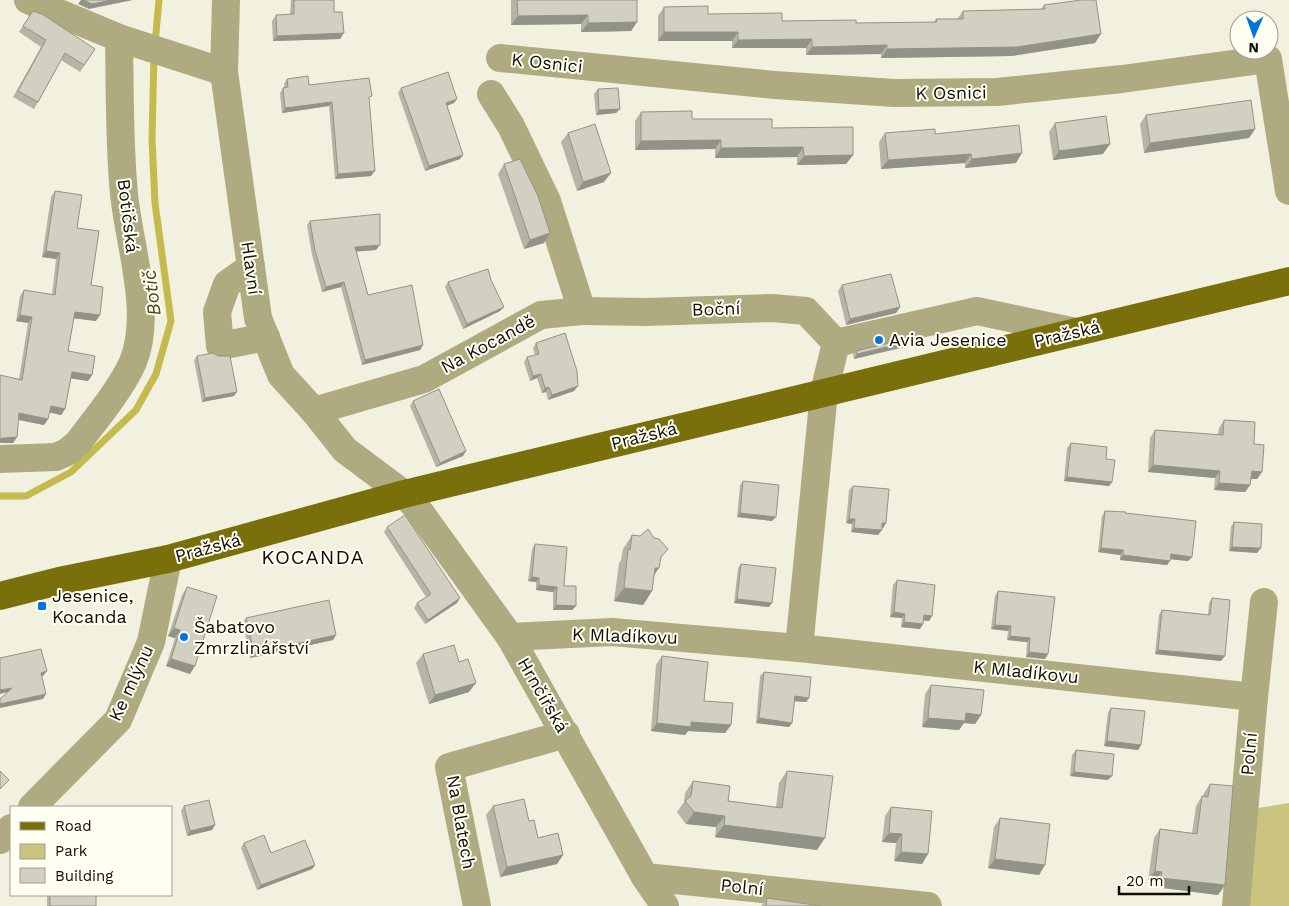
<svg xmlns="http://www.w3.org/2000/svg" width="1289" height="906" viewBox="0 0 1289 906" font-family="'Work Sans',sans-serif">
<rect width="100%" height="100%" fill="#f2f1e0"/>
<!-- green -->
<polygon fill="#cac47e" points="1289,803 1289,906 1244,906 1251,809"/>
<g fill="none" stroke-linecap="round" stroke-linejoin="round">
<!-- stream -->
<g stroke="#c5ba4e" stroke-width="7">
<polyline points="155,44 159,0"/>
<polyline points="0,496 26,496 71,472 136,410 156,374 171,321 155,203 152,139 154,55"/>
</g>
<!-- minor -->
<g stroke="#afab80" stroke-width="28">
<polyline points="28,0 119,38 224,72"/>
<polyline points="226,0 224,72 258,318 281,375 314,411 345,450 404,494 417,508 510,637 645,877 665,906"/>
<polyline points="500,58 775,85 894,93 997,92 1122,79 1268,59 1289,191"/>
<polyline points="251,267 227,284 217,312 220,346 266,337"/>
<polyline points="582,311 647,312 772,308 806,311 836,343"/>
<polyline points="314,411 424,379 541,315 582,311 547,201 511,126 491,94"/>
<path d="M0,459l56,-2 11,-5 10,-8c18,-24 44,-55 56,-82 20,-49 -4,-117 -9,-168 -5,-52 -4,-104 -5,-156"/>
<polyline points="510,637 612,632 799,648 1254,697"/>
<polyline points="799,648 824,392 836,343 977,311 1076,332"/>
<polyline points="32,807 118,720 151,642 168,559"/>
<polyline points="0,840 11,828"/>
<polyline points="645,877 928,906"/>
<polyline points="477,906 449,767 566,734"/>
<polyline points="1236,906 1254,697 1264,602"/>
</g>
<!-- major -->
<polyline stroke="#79700b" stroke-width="28" points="0,596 59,581 168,559 404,494 1289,281"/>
</g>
<!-- wall -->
<g fill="#b5b4a6">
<polygon points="291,0 334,0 334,12 340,39 273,41 272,21 276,15 290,15"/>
<polygon points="511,0 637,0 637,22 631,31 581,32 581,24 511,25"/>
<polygon points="1044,5 1095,43 1011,56 881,58 881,54 806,55 806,48 732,48 732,41 658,41 658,16 664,7 708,14 782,21 856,23 934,22 936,19 957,19 963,11 1041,9"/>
<polygon points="33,11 95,49 80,72 61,60 38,102 34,109 13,97 41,47 19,32"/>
<polygon points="287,79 369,99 371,176 335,179 329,106 282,113 280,93 283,88 284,88 284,84"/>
<polygon points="401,88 454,103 447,106 463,155 460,159 425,171 398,93"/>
<polygon points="598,89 620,109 616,113 596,115 594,94"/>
<polygon points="641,112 692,119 772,128 853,155 846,164 797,165 797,157 715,158 715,149 635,150 635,121"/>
<polygon points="1146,115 1255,129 1249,138 1144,153 1140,124"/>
<polygon points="1055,123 1103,154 1053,160 1049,132"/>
<polygon points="568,133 604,182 577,191 561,142"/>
<polygon points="885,133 935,134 1016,163 965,168 965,163 881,169 879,142"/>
<polygon points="504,164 544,243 524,249 498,174"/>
<polygon points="55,191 77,228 91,285 96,321 74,318 68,351 92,375 88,381 71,378 65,409 61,415 49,412 48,419 44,425 18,420 17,437 13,443 0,443 0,375 19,379 28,323 16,321 20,296 24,290 52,295 56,259 42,257 51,197"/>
<polygon points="310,221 376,250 356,251 368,295 423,345 420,350 362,365 341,287 322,292 312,255 307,225"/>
<polygon points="448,282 500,311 463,329 445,287"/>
<polygon points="842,285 900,307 896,313 846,325 838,291"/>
<polygon points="907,342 904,347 854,359 853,355 856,351"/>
<polygon points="536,343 578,386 574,391 548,400 546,392 542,393 537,378 530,381 524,362 527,357 535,355 533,348"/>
<polygon points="197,356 218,356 234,396 202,402 194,360"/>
<polygon points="413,401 463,456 436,467 410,406"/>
<polygon points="1224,420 1254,444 1262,472 1257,479 1251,479 1250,485 1245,492 1214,490 1215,478 1148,472 1150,438 1155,430 1218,435 1219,428"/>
<polygon points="1071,443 1106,459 1112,482 1109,486 1064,481 1067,448"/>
<polygon points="743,481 772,521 737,517 740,485"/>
<polygon points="853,486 886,523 883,528 882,527 878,535 851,532 852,524 846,523 849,490"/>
<polygon points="1105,511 1125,513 1192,557 1188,561 1170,559 1167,565 1120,560 1120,555 1098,552 1102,516"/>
<polygon points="1234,522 1257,553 1229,551 1231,527"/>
<polygon points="387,527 457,603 425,624 414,608 417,603 426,597 384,532"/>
<polygon points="632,535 654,538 661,560 654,575 652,591 643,605 614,601 619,563 621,560 623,549"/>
<polygon points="535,544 564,586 576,606 572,610 553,610 553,592 536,590 536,582 528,581 532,549"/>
<polygon points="741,564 769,607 734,603 738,568"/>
<polygon points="897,580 932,616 929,621 923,620 923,624 920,629 901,627 902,618 890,617 893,585"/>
<polygon points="187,587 190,674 166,666 175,638 168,636 182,595"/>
<polygon points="998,591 1048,654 1045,659 1026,657 1027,642 1007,640 1008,631 991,629 995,596"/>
<polygon points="1212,598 1221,661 1155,654 1159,615 1162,610 1208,615 1209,603"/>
<polygon points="246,618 336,635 333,640 250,658 243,623"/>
<polygon points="423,654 459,662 469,692 429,704 416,663"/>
<polygon points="662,656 704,701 731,725 725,733 688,731 685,735 651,731 656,665"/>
<polygon points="764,672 809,698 806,702 794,701 792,723 789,727 756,723 760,676"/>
<polygon points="931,685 981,715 975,724 964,723 959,730 922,727 925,694"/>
<polygon points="1111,708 1141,745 1138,750 1104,746 1108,712"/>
<polygon points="1076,750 1108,780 1070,776 1072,755"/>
<polygon points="787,771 817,850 715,837 716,827 686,824 677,812 684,802 685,793 693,781 728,801 776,807 779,783"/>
<polygon points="1210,784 1218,895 1155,887 1155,881 1148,880 1154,838 1160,829 1192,833 1196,806 1202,796 1203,797 1204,793"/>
<polygon points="184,806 212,830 187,836 181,811"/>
<polygon points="493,806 529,821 538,838 563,855 557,864 500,877 486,815"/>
<polygon points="891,807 928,854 922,864 894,861 896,843 882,842 885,816"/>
<polygon points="1000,818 1045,865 1039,875 988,868 994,827"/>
<polygon points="244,843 271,853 315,865 312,869 257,890 241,848"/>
<rect x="47" y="895" width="49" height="11"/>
<polygon points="767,898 821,906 761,906"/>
</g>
<!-- shaded-wall -->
<g fill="#939287">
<polygon points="81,0 133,0 89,9 78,4"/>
<polygon points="588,15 581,24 511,25 518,16"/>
<polygon points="637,22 631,31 581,32 588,23"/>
<polygon points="664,32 738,32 732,41 658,41"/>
<polygon points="344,33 340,39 273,41 277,36"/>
<polygon points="1101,34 1095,43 1011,56 881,58 887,49"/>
<polygon points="812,39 806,48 732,48 738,40"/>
<polygon points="887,45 881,54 806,55 812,47"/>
<polygon points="457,99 454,103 443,107 446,103"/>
<polygon points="332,102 329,106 282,113 285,108"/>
<polygon points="620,109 616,113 596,115 599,110"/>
<polygon points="1255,129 1249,138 1144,153 1150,143"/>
<polygon points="721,140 715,149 635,150 641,141"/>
<polygon points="1110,144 1103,154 1053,160 1059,151"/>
<polygon points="803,147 797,157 715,158 721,148"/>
<polygon points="1022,153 1016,163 965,168 972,159"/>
<polygon points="971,154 965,163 881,169 888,160"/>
<polygon points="463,155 460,159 425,171 429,166"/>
<polygon points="853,155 846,164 797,165 804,156"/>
<polygon points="375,171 371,176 335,179 338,174"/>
<polygon points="611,173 604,182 577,191 583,182"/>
<polygon points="550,233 544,243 524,249 530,240"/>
<polygon points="380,245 376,250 352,252 355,247"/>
<polygon points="46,251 60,253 56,259 42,257"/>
<polygon points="344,282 341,287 322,292 326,287"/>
<polygon points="504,307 500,311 463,329 467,324"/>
<polygon points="900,307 896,313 846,325 850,319"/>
<polygon points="75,312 100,315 96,321 71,318"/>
<polygon points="20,315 32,317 28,323 16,321"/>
<polygon points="907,342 904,347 854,359 857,354"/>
<polygon points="423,345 420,350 362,365 365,360"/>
<polygon points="72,372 92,375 88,381 68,378"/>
<polygon points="541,374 537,378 530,381 533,376"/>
<polygon points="578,386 574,391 548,400 552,395"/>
<polygon points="549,387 546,392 542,393 545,388"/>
<polygon points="237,392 234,396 202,402 205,398"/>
<polygon points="51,406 65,409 61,415 47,412"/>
<polygon points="19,413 48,419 44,425 15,419"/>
<polygon points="17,437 13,443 0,443 0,439 3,438"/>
<polygon points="466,451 463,456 436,467 440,463"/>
<polygon points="1153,465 1220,471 1215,478 1148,472"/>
<polygon points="1252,471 1262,472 1257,479 1246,479"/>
<polygon points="1067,477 1112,482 1109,486 1064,481"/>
<polygon points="1219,483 1250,485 1245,492 1214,490"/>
<polygon points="740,513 776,517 772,521 737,517"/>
<polygon points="849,519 855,519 852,524 846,523"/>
<polygon points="882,523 886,523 883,528 879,527"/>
<polygon points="854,528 882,530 878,535 851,532"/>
<polygon points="1232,547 1261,548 1257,553 1229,551"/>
<polygon points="1101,548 1123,550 1120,555 1098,552"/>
<polygon points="1171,554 1192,557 1188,561 1168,559"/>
<polygon points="1123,555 1170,561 1167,565 1120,560"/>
<polygon points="655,568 659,568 650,581"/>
<polygon points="532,577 539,578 536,582 528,581"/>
<polygon points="539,585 557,587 553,592 536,590"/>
<polygon points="624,588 652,591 643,605 614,601"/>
<polygon points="460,598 457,603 425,624 428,620"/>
<polygon points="737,599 772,603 769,607 734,603"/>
<polygon points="556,605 576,606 572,610 553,610"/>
<polygon points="894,612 905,614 902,618 890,617"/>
<polygon points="924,615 932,616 929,621 921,620"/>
<polygon points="904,622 923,624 920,629 901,627"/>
<polygon points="995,625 1011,626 1008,631 991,629"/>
<polygon points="174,628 180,630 175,638 168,636"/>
<polygon points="336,635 333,640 250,658 254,653"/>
<polygon points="1010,636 1030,638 1027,642 1007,640"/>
<polygon points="1158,650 1225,656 1221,661 1155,654"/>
<polygon points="1029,652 1048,654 1045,659 1026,657"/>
<polygon points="171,659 195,666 190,674 166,666"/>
<polygon points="47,671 43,676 38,677 41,673"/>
<polygon points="476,683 469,692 429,704 435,695"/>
<polygon points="12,688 8,692 0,694 0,690"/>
<polygon points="46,694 43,699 0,708 0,704"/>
<polygon points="795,696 809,698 806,702 792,701"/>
<polygon points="966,713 981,715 975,724 964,723 959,730 922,727 928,718"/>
<polygon points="759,718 792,723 789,727 756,723"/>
<polygon points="691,722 731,725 725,733 688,731 685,735 651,731 657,723"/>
<polygon points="1107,741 1141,745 1138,750 1104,746"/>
<polygon points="1074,772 1112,776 1108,780 1070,776"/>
<polygon points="694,812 725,816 716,827 686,824"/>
<polygon points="215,825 212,830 187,836 190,831"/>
<polygon points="724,825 825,838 817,850 715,837"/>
<polygon points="889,833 902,834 896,843 882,842"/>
<polygon points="901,852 928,854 922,864 894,861"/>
<polygon points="563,855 557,864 500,877 507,867"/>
<polygon points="995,859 1045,865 1039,875 988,868"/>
<polygon points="315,865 312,869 257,890 261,885"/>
<polygon points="1155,871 1162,872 1155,881 1148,880"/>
<polygon points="1161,878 1225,885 1218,895 1155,887"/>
</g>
<!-- building -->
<g fill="#d2d1c1" stroke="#939287">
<polygon points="83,0 112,0 92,4"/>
<polygon points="294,0 334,0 334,12 342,12 344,33 277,36 276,15 294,14"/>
<polygon points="517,0 637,0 637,22 588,23 588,15 518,16"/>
<polygon points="1081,0 1096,0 1101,34 1017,47 887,49 887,45 812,47 812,39 738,40 738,32 664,32 664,7 708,6 708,14 782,13 782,21 856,20 856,23 937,22 936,19 963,19 963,11 1045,9 1044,5"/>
<polygon points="33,11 42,14 95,49 84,65 65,53 38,102 18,91 46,40 23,26"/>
<polygon points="448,72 457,99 446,103 463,155 429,166 401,88"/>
<polygon points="308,76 309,85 369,78 372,96 369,97 375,171 338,174 332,102 285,108 283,88 288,87 287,79"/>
<polygon points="618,88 620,109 599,110 598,89"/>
<polygon points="1251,100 1255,129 1150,143 1146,115"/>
<polygon points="692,111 692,119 772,119 772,128 853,127 853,155 804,156 803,147 721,148 721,140 641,141 641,112"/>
<polygon points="1106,116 1110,144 1059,151 1055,123"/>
<polygon points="595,124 611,173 583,182 568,133"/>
<polygon points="1019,125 1022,153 972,159 971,154 888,160 885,133 935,129 935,134"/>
<polygon points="520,159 538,196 550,233 530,240 504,164"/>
<polygon points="55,191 82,195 77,228 99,231 91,285 103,287 100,315 75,312 68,351 95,356 92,375 72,372 65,409 51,406 48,419 19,413 17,437 3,438 0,439 0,375 22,380 32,317 20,315 24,290 55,295 60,253 46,251"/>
<polygon points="380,214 380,245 355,247 368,295 412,285 423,345 365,360 344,282 326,287 315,251 310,221"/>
<polygon points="488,269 491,280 504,307 467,324 448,282"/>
<polygon points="891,274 900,307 850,319 842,285"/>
<polygon points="565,333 577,371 578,386 552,395 549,387 545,388 541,374 533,376 527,357 539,354 536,343"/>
<polygon points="906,339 907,342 857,354 856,351"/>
<polygon points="213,353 218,356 230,356 237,392 205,398 197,356"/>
<polygon points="439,389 466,451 440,463 413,401"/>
<polygon points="1224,420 1255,422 1254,444 1264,445 1262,472 1252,471 1250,485 1219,483 1220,471 1153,465 1155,430 1223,435"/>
<polygon points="1071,443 1107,447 1106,459 1115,460 1112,482 1067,477"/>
<polygon points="743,481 779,485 776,517 740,513"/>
<polygon points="853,486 889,489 886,523 882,523 882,530 854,528 855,519 849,519"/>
<polygon points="1105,511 1126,512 1125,513 1196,521 1192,557 1171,554 1170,561 1123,555 1123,550 1101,548"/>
<polygon points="405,515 460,598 428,620 417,603 431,594 387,527"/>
<polygon points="1234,522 1262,524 1261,548 1232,547"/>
<polygon points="648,529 654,538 659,539 668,549 661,557 659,568 655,568 652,591 624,588 628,549 630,550 632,535 640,536"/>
<polygon points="535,544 567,547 564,586 576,586 576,606 556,605 557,587 539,585 539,578 532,577"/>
<polygon points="741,564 776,568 772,603 737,599"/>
<polygon points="897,580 935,585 932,616 924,615 923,624 904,622 905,614 894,612"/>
<polygon points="187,587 217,596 195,666 171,659 180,630 174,628"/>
<polygon points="998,591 1055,597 1048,654 1029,652 1030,638 1010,636 1011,626 995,625"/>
<polygon points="1212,598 1230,600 1225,656 1158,650 1162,610 1210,615"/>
<polygon points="329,600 336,635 254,653 246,618"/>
<polygon points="454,645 459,662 468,659 476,683 435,695 423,654"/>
<polygon points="41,649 47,671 41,673 46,694 0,704 0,699 12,688 0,690 0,658"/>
<polygon points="662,656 708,662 704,701 733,703 731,725 691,722 691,727 657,723"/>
<polygon points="764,672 811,677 809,698 795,696 792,723 759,718"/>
<polygon points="931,685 984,690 981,715 966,713 965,721 928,718"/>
<polygon points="1111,708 1145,711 1141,745 1107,741"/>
<polygon points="1076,750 1114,754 1112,776 1074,772"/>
<polygon points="0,771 9,780 0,789"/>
<polygon points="787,771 833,776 825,838 724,825 725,816 694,812 685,801 691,796 693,781 730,786 728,801 782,808"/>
<polygon points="1210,784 1233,786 1225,885 1161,878 1162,872 1155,871 1160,829 1197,834 1202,796 1208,797"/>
<polygon points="524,799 529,821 534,820 538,838 558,833 563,855 507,867 493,806"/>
<polygon points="209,800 215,825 190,831 184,806"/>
<polygon points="891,807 932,811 928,854 901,852 902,834 889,833"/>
<polygon points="1000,818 1050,824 1045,865 995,859"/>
<polygon points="264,835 271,853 305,840 315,865 261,885 244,843"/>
<rect x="50" y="895" width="46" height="11"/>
<polygon points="767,898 821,906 766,906"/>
</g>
<!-- markers -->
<g fill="#0075dc" stroke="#fffef1" stroke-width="2">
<circle cx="879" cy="340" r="5"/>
<rect x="37" y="601" width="10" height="10" rx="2.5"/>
<circle cx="184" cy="637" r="5"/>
</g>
<g text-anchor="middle" stroke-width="4" stroke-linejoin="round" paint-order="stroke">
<!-- street labels -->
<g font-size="18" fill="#0f0e09" stroke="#fffef1">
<text transform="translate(547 63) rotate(6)" y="6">K Osnici</text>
<text transform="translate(951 93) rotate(-1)" y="6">K Osnici</text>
<text transform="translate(128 216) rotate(83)" y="6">Botičská</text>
<text transform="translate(251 268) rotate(82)" y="6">Hlavní</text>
<text transform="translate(716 309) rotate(-2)" y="6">Boční</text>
<text transform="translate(1067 334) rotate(-13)" y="6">Pražská</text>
<text transform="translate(488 344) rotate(-28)" y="6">Na Kocandě</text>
<text transform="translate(644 436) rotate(-14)" y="6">Pražská</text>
<text transform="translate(208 548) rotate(-15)" y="6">Pražská</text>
<text transform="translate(625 636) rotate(2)" y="6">K Mladíkovu</text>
<text transform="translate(1026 672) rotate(6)" y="6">K Mladíkovu</text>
<text transform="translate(131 683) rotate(-65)" y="6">Ke mlýnu</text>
<text transform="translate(543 695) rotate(60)" y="6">Hrnčířská</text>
<text transform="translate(1249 754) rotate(-85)" y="6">Polní</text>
<text transform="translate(461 822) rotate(80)" y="6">Na Blatech</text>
<text transform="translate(742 887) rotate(6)" y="6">Polní</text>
</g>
<!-- poi labels -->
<g font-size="18" fill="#0f0e09" stroke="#fffef1" text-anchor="start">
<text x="889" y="346">Avia Jesenice</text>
<text x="52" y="602">Jesenice,<tspan x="52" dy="21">Kocanda</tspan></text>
<text x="194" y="633">Šabatovo<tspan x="194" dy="21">Zmrzlinářství</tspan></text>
</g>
<!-- water labels -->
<g font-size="19" font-style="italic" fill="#4c481c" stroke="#fffef1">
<text transform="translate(151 293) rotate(-97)" y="7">Botič</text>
</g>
<!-- quarter labels -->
<g font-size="20" letter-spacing="1" fill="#0f0e09" stroke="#fffef1">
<text x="313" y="564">KOCANDA</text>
</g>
</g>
<!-- legend -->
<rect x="10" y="806" width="162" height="90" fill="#fffef1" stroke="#9f9e94"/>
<rect x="20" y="822" width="25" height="8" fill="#79700b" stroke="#9f9e94"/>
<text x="55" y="831" font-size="15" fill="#0f0e09">Road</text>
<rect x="20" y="844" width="25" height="15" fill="#cac47e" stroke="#9f9e94"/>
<text x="55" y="856" font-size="15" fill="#0f0e09">Park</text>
<rect x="20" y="868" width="25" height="15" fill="#d2d1c1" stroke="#9f9e94"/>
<text x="55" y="881" font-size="15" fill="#0f0e09">Building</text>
<!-- north arrow -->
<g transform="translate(1254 35) rotate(182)"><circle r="24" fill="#fffef1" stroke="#9f9e94"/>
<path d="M0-4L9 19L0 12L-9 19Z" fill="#0075dc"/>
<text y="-8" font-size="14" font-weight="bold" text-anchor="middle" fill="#0f0e09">N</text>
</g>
<!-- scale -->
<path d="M1119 886v8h70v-8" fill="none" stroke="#0f0e09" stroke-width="2.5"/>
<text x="1126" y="886" font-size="15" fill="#0f0e09" stroke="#fffef1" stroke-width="4" paint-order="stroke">20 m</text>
</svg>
